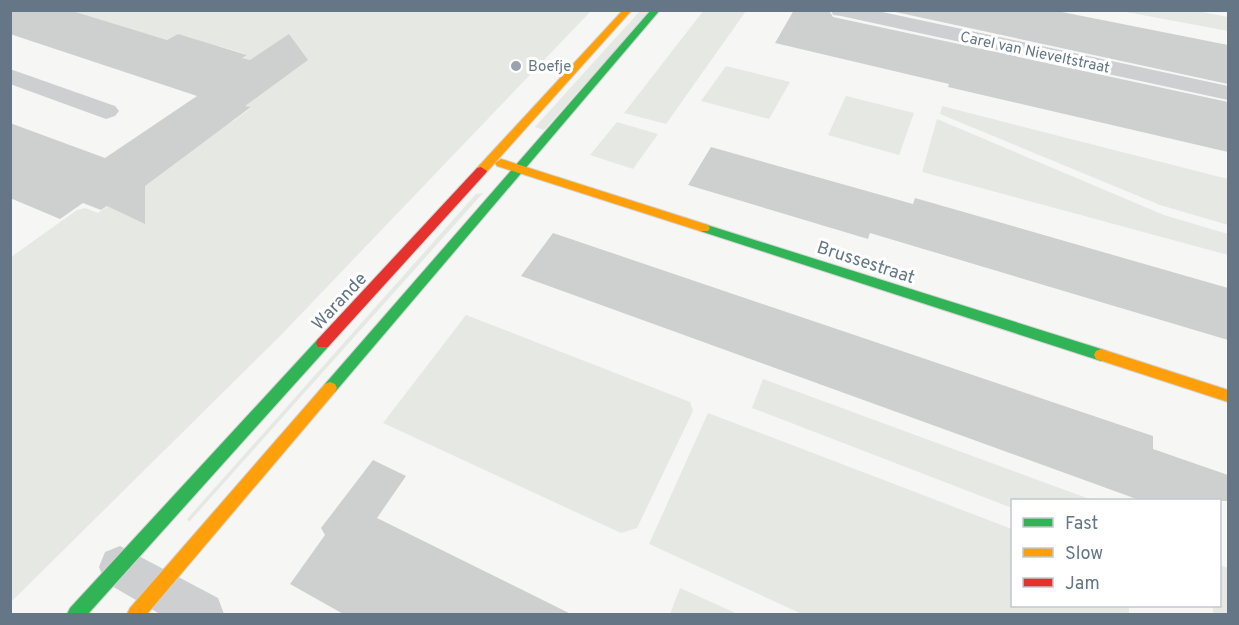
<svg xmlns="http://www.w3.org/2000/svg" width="1239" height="625" viewBox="0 0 1239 625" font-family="Overpass,sans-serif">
<rect width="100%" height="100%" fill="#f6f6f5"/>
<!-- green -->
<g fill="#e6e9e3">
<polygon points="704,10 746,11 666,124 624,113"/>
<polygon points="69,11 591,11 282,334 11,602 11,257 77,210 85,208 98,213 236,119 251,108 245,106 274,68 242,58 246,54 219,46 214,49 178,34 167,40"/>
<polygon points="640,11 650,11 544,130 535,127"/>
<polygon points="1121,11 1197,11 1228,17 1228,31"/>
<polygon points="726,66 790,82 769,119 701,101"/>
<polygon points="846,96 914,113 899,155 828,135"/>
<polygon points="942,106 1228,179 1228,225 1160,205 940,114"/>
<polygon points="937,119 1164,215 1228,234 1228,255 922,172"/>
<polygon points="617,122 658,134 633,169 590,155"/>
<polygon points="483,193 189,522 187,519 476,194"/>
<polygon points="466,315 690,402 693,411 637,528 621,533 383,423"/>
<polygon points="763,379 1092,500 1012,500 1012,508 752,408"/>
<polygon points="708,413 1012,529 1012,606 1129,606 1129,614 802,614 649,544"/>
<polygon points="1220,565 1228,568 1228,614 1213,614 1213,606 1220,606"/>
<polygon points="680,588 738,614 670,614"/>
</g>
<!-- building -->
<g fill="#ced0d0">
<polygon points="10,10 69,10 167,40 178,34 247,55 242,58 250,60 289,34 308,60 245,106 251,107 145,186 145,224 107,206 101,210 83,203 60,219 10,198 10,123 105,158 197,96 10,34"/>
<polygon points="794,10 829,10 833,17 1228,102 1228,152 948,87 949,84 775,43"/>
<polygon points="886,10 1052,10 1228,45 1228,84"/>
<polygon points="711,147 913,204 915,198 1228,288 1228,340 870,233 868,239 688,185"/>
<polygon points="553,233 1153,436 1153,449 1228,475 1228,501 1142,501 521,276"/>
<polygon points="373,460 406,476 377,518 573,615 345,615 290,584 325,535 321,528"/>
</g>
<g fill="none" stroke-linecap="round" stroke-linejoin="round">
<!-- fast casing -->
<g stroke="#d2d4d4" stroke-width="2">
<g id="fast">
<polygon points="651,10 660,10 335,392 330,394 325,392 323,388 325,384"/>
<polygon points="704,224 1101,349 1106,351 1108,355 1106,359 1101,361 700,231 698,228"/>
<polygon points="323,337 328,339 330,343 328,347 88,614 67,614 70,608 318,339"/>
</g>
</g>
<!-- slow casing -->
<g stroke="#d2d4d4" stroke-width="2">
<g id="slow">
<polygon points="623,10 632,10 485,174 477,174 477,168"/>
<polygon points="501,159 708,225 710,228 708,231 700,231 497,166 495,163"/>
<polygon points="1101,349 1228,390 1228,402 1096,359 1094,355 1096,351"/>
<polygon points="330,382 335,384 337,388 335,392 147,614 127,614 130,608 325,384"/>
</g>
</g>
<!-- jam casing -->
<g stroke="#d2d4d4" stroke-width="2">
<polygon id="jam" points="481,167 487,171 485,174 328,347 318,347 316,343 318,339 477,168"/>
</g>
<!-- street -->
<g fill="#cdcfd0" fill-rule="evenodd">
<polygon points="831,10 873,10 1228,86 1228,100 841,16 833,15"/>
<polygon points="10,69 115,106 119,111 115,116 106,119 10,84"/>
<polygon points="120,546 218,598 224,614 160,614 105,582 99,567 105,552"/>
</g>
<!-- fast -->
<use href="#fast" fill="#30b455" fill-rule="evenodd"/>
<!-- slow -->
<use href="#slow" fill="#ff9f0a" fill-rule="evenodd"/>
<!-- jam -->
<use href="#jam" fill="#e5322d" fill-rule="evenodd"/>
</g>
<!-- markers -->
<circle fill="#98a3ad" stroke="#fff" stroke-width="2" cx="516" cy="66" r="6"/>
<g text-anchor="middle" stroke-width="6" stroke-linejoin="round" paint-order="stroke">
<!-- far-street labels -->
<g font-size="15" fill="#657786" stroke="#fff">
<text transform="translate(1035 52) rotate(12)" y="5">Carel van Nieveltstraat</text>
</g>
<!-- far-poi labels -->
<g font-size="15" fill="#657786" stroke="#fff" text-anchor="start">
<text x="528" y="71">Boefje</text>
</g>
<!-- street labels -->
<g font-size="18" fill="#657786" stroke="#fff">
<text transform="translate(866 262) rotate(18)" y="6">Brussestraat</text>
<text transform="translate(339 301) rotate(-47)" y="6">Warande</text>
</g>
</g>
<!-- border -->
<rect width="1239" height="625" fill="none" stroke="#657786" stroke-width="24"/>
<!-- legend -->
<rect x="1011" y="499" width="210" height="108" fill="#ffffff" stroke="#c1c9cf" stroke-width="1.5"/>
<rect x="1023" y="518" width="30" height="9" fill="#30b455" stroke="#c1c9cf" stroke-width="1.5"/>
<text x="1065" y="529" font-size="18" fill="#657786">Fast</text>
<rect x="1023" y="548" width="30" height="9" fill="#ff9f0a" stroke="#c1c9cf" stroke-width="1.5"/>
<text x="1065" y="559" font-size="18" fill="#657786">Slow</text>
<rect x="1023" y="578" width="30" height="9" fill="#e5322d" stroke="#c1c9cf" stroke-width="1.5"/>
<text x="1065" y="589" font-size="18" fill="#657786">Jam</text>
</svg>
